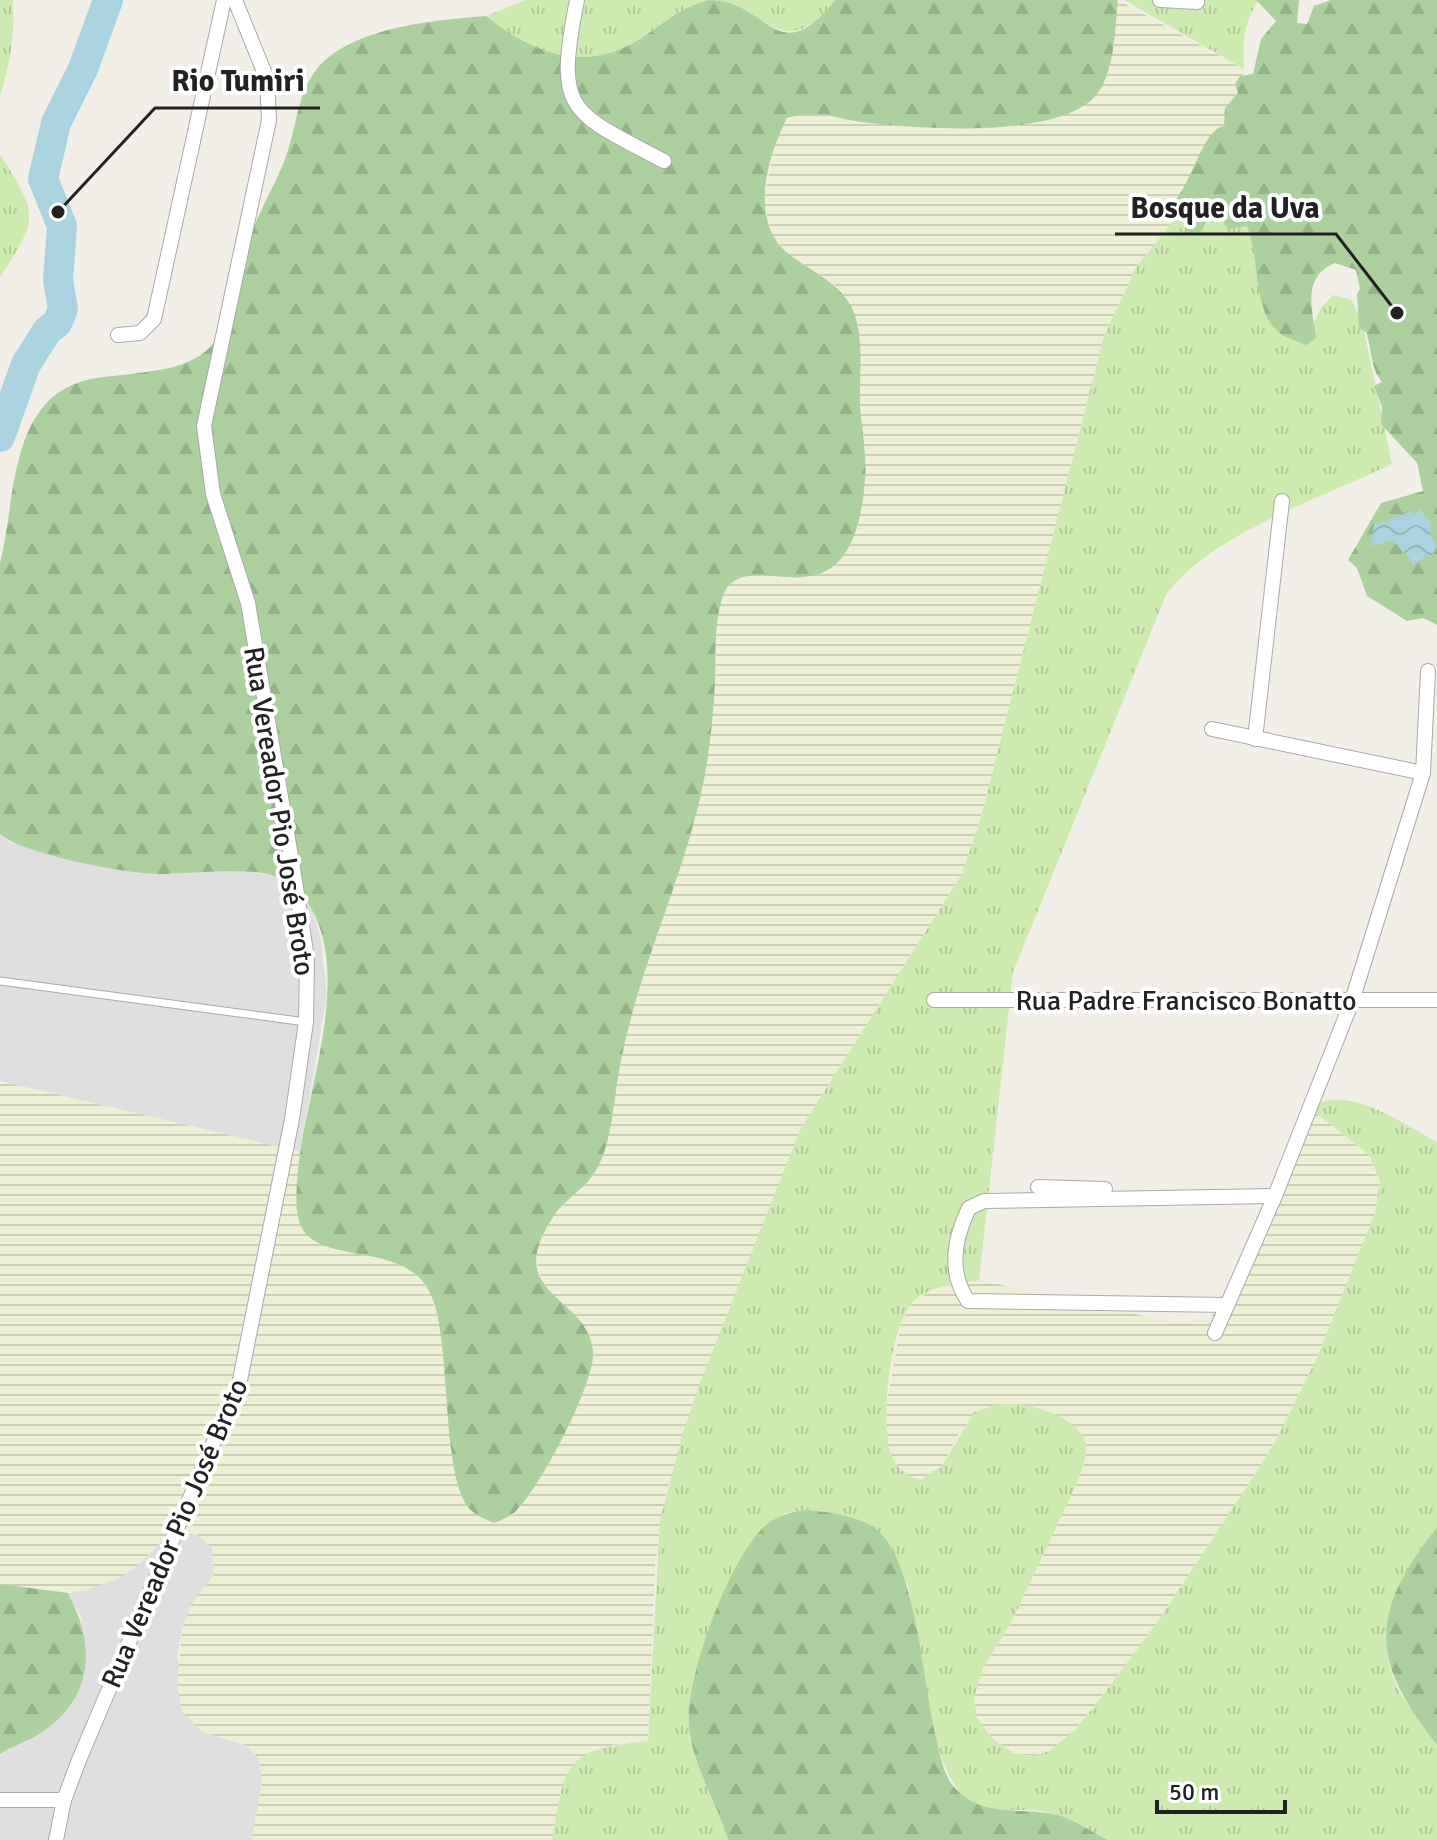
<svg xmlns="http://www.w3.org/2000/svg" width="1437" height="1840" viewBox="0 0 1437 1840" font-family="Signika,sans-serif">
<defs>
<pattern id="farmland-rules" width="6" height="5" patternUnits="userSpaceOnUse" patternTransform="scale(2)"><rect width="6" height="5" fill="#eef0d5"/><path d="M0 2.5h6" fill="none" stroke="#ccceb7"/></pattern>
<pattern id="grass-tufts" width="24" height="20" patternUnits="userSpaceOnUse" patternTransform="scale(2)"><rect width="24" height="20" fill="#cdebb0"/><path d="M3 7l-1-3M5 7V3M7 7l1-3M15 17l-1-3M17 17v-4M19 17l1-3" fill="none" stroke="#b0c997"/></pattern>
<pattern id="forest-firs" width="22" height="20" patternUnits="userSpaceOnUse" patternTransform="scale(2)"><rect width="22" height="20" fill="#add19e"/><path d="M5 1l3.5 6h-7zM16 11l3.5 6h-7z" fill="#95b388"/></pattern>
<pattern id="water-waves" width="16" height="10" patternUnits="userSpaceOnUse" patternTransform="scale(2)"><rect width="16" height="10" fill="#aad3df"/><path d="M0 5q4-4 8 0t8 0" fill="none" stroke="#92b5bf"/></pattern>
</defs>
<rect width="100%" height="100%" fill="#f2efe9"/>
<!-- residential -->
<g fill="#e0dfdf">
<polygon points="0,834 10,843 274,875 299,889 313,912 321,939 327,996 300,1152 0,1081"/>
<polygon points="176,1532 197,1534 212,1548 214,1575 191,1605 182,1629 177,1657 203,1732 246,1745 259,1758 262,1782 252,1840 0,1840 0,1754 43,1732 71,1706 84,1677 81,1617 68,1593 86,1590 137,1566 164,1539"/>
</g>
<!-- farmland -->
<g fill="url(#farmland-rules)">
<polygon points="1118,0 1244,69 1236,109 1212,173 1137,266 1104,336 981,817 962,874 801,1128 666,1492 655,1566 648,1742 612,1745 562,1787 552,1840 252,1840 262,1782 259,1758 246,1745 203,1732 182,1712 177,1686 182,1629 191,1605 214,1575 212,1548 197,1534 176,1532 164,1539 137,1566 118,1579 86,1590 68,1593 0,1584 0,1081 300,1152 297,1190 326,1246 398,1263 415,1273 430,1291 444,1339 451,1447 494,1523 514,1514 534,1489 549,1292 542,1282 536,1259 540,1239 555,1213 593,1176 605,1150 627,1027 682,861 702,789 715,688 717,620 722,595 730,582 748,574 796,579 860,404 858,331 852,308 834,284 786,253 771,233 764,200 775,142 787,118 812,111 867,123 1114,36"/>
<polygon points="1310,1108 1369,1155 1380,1182 1375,1214 1316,1360 1276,1440 1252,1479 1156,1624 1099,1700 1076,1729 1049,1752 1034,1756 1013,1753 992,1738 977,1718 974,1697 983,1668 1013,1619 1084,1465 959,1433 942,1466 921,1480 909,1477 894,1462 887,1446 887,1402 901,1323 913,1301 937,1288 979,1280 1167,1321 1206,1320 1223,1307"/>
</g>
<!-- grass -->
<g fill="url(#grass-tufts)">
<path d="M0,0h13c2,34 -3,64 -13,96z"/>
<path d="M525,0h185c-33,8 -43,22 -70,39 -55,35 -108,14 -154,-23z"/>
<path d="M716,0h119c-49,62 -64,15 -119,0z"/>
<path d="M1124,0h135c-15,22 -17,43 -15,69z"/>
<path d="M0,154c37,60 41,61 0,123z"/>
<path d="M1212,173l40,32 55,131 14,-28 12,-13 19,5 10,21 30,143c-68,33 -182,70 -226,131l-153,377 -34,308c-22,4 -46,5 -64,20 -25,20 -37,131 -22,159 6,12 17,18 28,21l21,-14 32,-54c8,-2 16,-6 24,-7 25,-5 79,10 87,37 4,13 -4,31 -9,43l-63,134 -30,49 -9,29 3,21 15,20 21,15 21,3 15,-5 27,-22 23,-29 57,-76 96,-145 24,-39 40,-80 59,-147 5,-32 -11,-26 -59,-47c37,-26 94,17 127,34v385c-39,50 -71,108 -35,169 9,15 31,34 35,51 0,25 0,67 0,93h-329c-22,-11 -43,-26 -68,-29 -23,-3 -46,3 -67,-7 -43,-21 -58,-173 -65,-220l-102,-74 -21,3 -20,13 -42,296 5,18h-176c13,-79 13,-90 96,-99l12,-221 22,-84 19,-56 100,-252 161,-254 19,-57 123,-481 33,-70z"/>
</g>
<!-- forest -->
<g fill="url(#forest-firs)">
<path d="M710,0c59,1 67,73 125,0h283c-3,28 -3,65 -18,90 -32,50 -177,39 -230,33 -35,-3 -47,-15 -83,-5 -20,40 -39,105 3,137 22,17 49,27 62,53 13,28 7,68 8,98 2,24 7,50 5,74 -13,168 -123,52 -143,119 -8,26 -6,55 -7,82 -1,27 -4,55 -8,82 -17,106 -70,203 -88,309 -6,32 -7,76 -26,103 -11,16 -30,26 -40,42 -52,79 33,77 40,133 4,30 -54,140 -77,161 -6,6 -15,9 -22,12 -6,-3 -15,-6 -21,-11 -34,-27 -20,-169 -42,-217 -25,-57 -113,-27 -131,-71 -6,-15 -3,-39 -2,-54 7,-77 54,-190 13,-262 -9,-15 -18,-25 -34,-31 -26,-11 -91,-3 -121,-3 -31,-1 -135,-20 -156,-40v-271c16,-61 8,-160 83,-182 17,-5 37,-5 55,-8 25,-3 54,-7 72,-26 24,-26 29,-70 38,-102 9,-34 30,-62 40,-95 9,-26 10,-57 28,-80 34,-43 119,-50 170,-54 46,37 99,58 154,23 27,-17 37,-31 70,-39z"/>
<path d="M1256,0h43l-2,23 10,1 7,-18 17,-6h106v625l-14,-7 -16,3 -40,-25 -10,-28 -9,-8 33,-57 42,-12 -6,-28 -36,-39 1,-17 -8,-21 8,-4c-12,-14 -10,-33 -16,-50l-7,-4 -2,-34 3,-5 -4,-19 -21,-7c-33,14 -23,44 -19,75l-10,7c-9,-4 -23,-8 -29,-14 -25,-25 -17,-74 -30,-105l-18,3 -5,-5 2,-22 -9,-2 -15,13 4,9 -4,9 -13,4 -14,-35c17,-18 28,-71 49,-74l1,-18 13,-15 -3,-9 5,-8 13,-2 8,-35 15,-18z"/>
<path d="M806,1510c22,2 51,5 70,19 40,30 47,157 60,208 4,17 7,38 19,51 27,31 67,18 103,27 17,5 34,17 50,25h-380c-11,-40 -37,-75 -39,-117 -3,-48 41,-166 77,-198 13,-10 24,-13 40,-15z"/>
<path d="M1437,1527v218c-68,-86 -68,-131 0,-218z"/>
<path d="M0,1584l68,9c27,51 27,102 -24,138 -13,9 -30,14 -44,23z"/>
</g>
<!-- water -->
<path fill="url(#water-waves)" d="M1420,508l12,16 -2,11 6,10 -5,12 -4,-2 -15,11 -2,-8 -18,-18 -21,6 3,-23c11,1 23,-9 35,-12l5,4z"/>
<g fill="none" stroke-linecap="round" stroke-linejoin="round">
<!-- river -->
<polyline stroke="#aad3df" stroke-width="30" points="0,437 26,364 47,331 57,323 63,309 58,280 62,226 43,179 56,123 83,69 108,0"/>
<!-- lane casing -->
<g stroke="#a9a9a9" stroke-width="9">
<polyline id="lane" points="0,981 306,1022"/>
</g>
<!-- street casing -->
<g stroke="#a9a9a9" stroke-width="16">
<g id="street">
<path d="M577,0c-22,112 -9,111 87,161"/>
<polyline points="1160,0 1197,2"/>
<polyline points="118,335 140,333 154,319 224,0"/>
<polyline points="1212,729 1423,773"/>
<polyline points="1255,739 1282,501"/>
<polyline points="934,1000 1437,1000"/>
<polyline points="1038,1187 1105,1189"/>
<path d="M1227,1305l-259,-4c-20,-29 -14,-62 1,-93l15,-7 291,-5"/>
<polyline points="1215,1333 1275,1196 1352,1001 1423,773 1428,671"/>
<polyline points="0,1800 64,1800"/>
<polyline points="56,1840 64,1800 79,1760 240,1380 292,1119 306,1022 307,958 291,856 248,603 213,494 204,426 269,120 267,79 235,0"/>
</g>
</g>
<!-- lane -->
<use href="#lane" stroke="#fff" stroke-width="7"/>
<!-- street -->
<use href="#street" stroke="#fff" stroke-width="14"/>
</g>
<g text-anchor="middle" stroke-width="8" stroke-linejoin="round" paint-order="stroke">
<!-- street labels -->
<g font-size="28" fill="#222" stroke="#fff">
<text transform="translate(280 811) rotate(81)" y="10">Rua Vereador Pio José Broto</text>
<text x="1186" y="1010">Rua Padre Francisco Bonatto</text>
<text transform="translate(174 1533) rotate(-67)" y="10">Rua Vereador Pio José Broto</text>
</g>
</g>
<!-- callouts -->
<path fill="none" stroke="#222" stroke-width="3" d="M58 212L155 108H320M1397 313L1336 234H1115"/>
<g fill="#222" stroke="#fff" stroke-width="3">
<circle cx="58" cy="212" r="8"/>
<circle cx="1397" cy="313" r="8"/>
</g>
<g font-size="30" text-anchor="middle" font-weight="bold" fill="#222" stroke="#fff" stroke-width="8" stroke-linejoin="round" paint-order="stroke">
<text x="238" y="91">Rio Tumiri</text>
<text x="1225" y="218">Bosque da Uva</text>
</g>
<!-- scale -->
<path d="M1157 1800v12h128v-12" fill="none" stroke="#222222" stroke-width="4"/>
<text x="1169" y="1800" font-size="24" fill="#222222" stroke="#ffffff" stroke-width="6" paint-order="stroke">50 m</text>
</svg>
